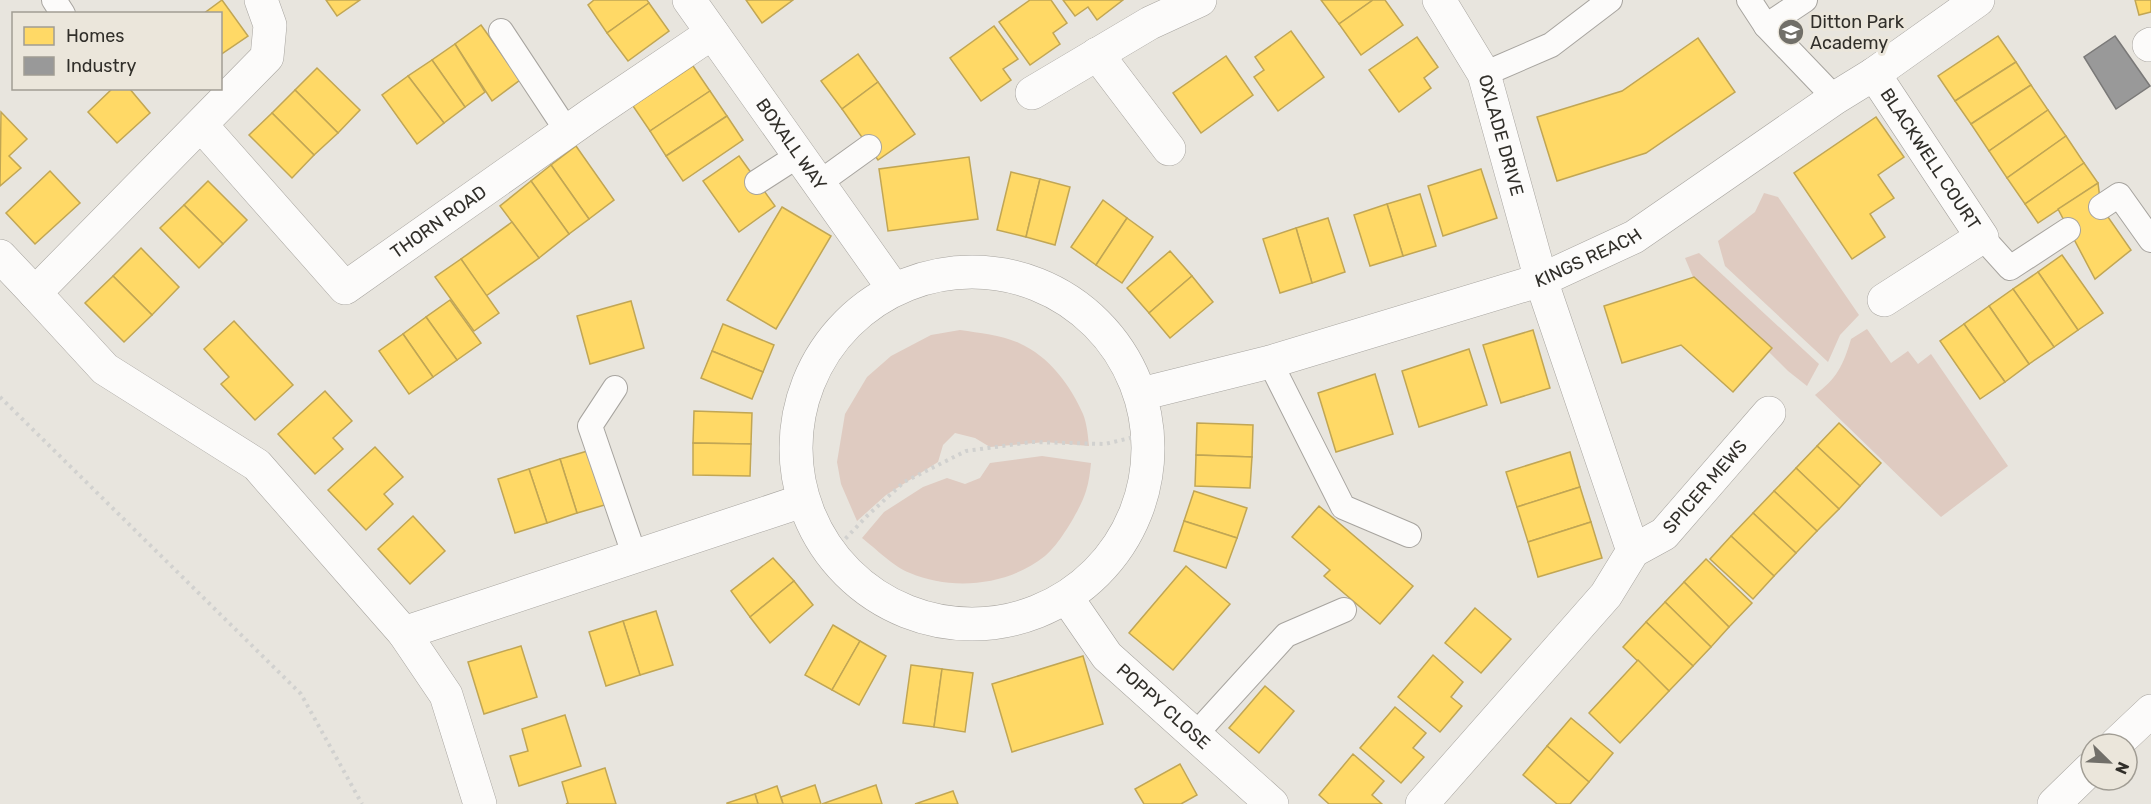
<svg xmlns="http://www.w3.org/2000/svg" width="2151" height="804" viewBox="0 0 2151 804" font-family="Rubik,sans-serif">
<rect width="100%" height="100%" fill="#e8e5de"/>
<!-- green -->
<g fill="#dfcbc1">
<polygon points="1764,193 1778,197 1859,315 1840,335 1828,362 1725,266 1718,241 1755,212"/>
<polygon points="1699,253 1819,364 1807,386 1788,371 1693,277 1685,258"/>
<path d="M1867,329l24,34 17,-12 10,13 13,-10 77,112 -67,51 -126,-122c22,-17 28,-29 36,-56z"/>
<path d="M960,330c20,3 41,5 59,13 30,13 52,43 64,71 4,10 5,22 6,32l-44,-4 -55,5 -15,-9 -20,-5 -12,12 -5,17 -52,33 -29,26 -16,-37 -4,-22 8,-48 22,-37 24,-21 40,-21z"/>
<path d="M1042,456l49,7c-1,9 -2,19 -5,28 -5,17 -27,54 -41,65 -37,30 -93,35 -135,17 -16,-6 -35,-25 -48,-35l22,-26 39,-25 24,-9 18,6 15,-6 10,-15z"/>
</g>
<!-- homes -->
<g fill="#ffd966" stroke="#c1a654" stroke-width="1.5">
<polygon points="222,0 248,36 220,55 220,14 203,14"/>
<polygon points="326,0 360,0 337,16"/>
<polygon points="594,0 647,0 649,3 607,33 588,5"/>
<polygon points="746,0 793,0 762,23"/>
<polygon points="1030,0 1051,0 1067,23 1053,33 1060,44 1030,65 999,22"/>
<polygon points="1063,0 1123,0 1097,20 1088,7 1075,16"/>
<polygon points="1321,0 1373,0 1339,24"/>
<polygon points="1373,0 1385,0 1403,25 1361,55 1339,24"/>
<polygon points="2135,0 2151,0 2151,12 2139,15"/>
<polygon points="649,3 669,31 628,61 607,33"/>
<polygon points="481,25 520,80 492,101 455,44"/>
<polygon points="994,26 1018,59 1003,69 1011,80 981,101 950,58"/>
<polygon points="1291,31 1324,77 1278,111 1254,77 1264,70 1255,57"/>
<polygon points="1998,36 2016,62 1955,101 1938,76"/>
<polygon points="1417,37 1438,67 1424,78 1431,88 1399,112 1369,70"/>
<polygon points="1698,38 1735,92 1646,153 1557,181 1537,117 1622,91"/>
<polygon points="455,44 485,92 465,107 432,60"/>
<polygon points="858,54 878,82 842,109 821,81"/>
<polygon points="1226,56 1253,95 1201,133 1173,93"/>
<polygon points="432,60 465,107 444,123 408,76"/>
<polygon points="2016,62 2031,85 1971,124 1955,101"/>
<polygon points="693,66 710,91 650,131 633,106"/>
<polygon points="317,68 360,110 338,133 295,90"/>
<polygon points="408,76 444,123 417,144 382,95"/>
<polygon points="878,82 915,134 878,160 842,109"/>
<polygon points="2031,85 2048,110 1989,151 1971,124"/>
<polygon points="113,88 129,88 150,113 117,143 88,112"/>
<polygon points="295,90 338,133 314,155 272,113"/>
<polygon points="710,91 727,116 666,156 650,131"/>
<polygon points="2048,110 2066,136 2007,178 1989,151"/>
<polygon points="1,112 27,139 9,156 21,168 0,186"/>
<polygon points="272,113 314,155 292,178 249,135"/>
<polygon points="727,116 743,140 683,181 666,156"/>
<polygon points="1876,117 1904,157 1878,175 1894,198 1870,214 1885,237 1852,259 1794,173"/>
<polygon points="2066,136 2084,163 2025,204 2007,178"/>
<polygon points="576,146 614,200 589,219 551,165"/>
<polygon points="739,156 775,206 739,232 703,181"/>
<polygon points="969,157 978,219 888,231 879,169"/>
<polygon points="2084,163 2098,183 2038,223 2025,204"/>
<polygon points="551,165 589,219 569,234 531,181"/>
<polygon points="1481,169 1497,218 1443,236 1428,186"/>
<polygon points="50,171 80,203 35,244 6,213"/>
<polygon points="1011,172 1040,179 1026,237 997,230"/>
<polygon points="1040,179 1070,187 1055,245 1026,237"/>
<polygon points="208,181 247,220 223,244 184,205"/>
<polygon points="531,181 569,234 539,258 500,206"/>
<polygon points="2098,183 2101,207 2131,250 2095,279 2058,209"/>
<polygon points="1420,194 1436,246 1403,256 1387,204"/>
<polygon points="1103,200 1127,218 1096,265 1071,247"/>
<polygon points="1387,204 1403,256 1370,266 1354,215"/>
<polygon points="184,205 223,244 199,268 160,228"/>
<polygon points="782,207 831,236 776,329 727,300"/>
<polygon points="1127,218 1153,237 1122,283 1096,265"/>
<polygon points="1328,218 1345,272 1312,283 1296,228"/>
<polygon points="512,222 539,258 486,296 461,259"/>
<polygon points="1296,228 1312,283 1280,293 1263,239"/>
<polygon points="141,248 179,287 152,315 113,276"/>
<polygon points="1170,251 1192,276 1149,313 1127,288"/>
<polygon points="2062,255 2103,313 2078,330 2038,272"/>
<polygon points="461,259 499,313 474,331 435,277"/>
<polygon points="2038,272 2078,330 2054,347 2013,289"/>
<polygon points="113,276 152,315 124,342 85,303"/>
<polygon points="1192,276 1213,302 1170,338 1149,313"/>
<polygon points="1694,277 1772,348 1733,392 1681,345 1622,363 1604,306"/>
<polygon points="2013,289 2054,347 2029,364 1989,306"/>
<polygon points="450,300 481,343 457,360 426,317"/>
<polygon points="631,301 644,348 590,364 577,316"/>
<polygon points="1989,306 2029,364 2005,382 1964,324"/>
<polygon points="426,317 457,360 433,377 403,334"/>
<polygon points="234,321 293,385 255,420 221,384 229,377 204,349"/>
<polygon points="723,324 774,345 763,372 712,351"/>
<polygon points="1964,324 2005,382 1980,399 1940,341"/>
<polygon points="1533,330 1550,388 1501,403 1483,345"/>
<polygon points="403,334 433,377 409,394 379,351"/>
<polygon points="1469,349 1487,405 1419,427 1402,371"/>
<polygon points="712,351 763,372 752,399 701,378"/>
<polygon points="1375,374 1393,434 1336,452 1318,393"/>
<polygon points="325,391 352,421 333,438 343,449 315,474 278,434"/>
<polygon points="694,411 752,413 751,444 693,443"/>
<polygon points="1197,423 1253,425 1252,457 1196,455"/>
<polygon points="1839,423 1881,463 1860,486 1817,446"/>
<polygon points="693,443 751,444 750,476 693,475"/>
<polygon points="1817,446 1860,486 1839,509 1796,468"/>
<polygon points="375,447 403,477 384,494 393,504 366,530 328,490"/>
<polygon points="591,450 608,504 577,513 560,459"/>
<polygon points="1570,452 1580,487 1517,507 1506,472"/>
<polygon points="1196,455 1252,457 1250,488 1195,486"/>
<polygon points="560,459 577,513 547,523 529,469"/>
<polygon points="1796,468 1839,509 1817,531 1774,491"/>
<polygon points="529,469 547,523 515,533 498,479"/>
<polygon points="1580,487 1591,522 1528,542 1517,507"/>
<polygon points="1194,491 1247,508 1237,538 1184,521"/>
<polygon points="1774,491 1817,531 1796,553 1753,513"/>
<polygon points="1319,506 1413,586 1380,624 1324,576 1330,570 1292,537"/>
<polygon points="1753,513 1796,553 1774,576 1731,536"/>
<polygon points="413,516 445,551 410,584 378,549"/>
<polygon points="1184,521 1237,538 1226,568 1174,551"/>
<polygon points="1591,522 1602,558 1538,577 1528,542"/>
<polygon points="1731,536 1774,576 1753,599 1710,559"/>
<polygon points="773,558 794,581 750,617 731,591"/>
<polygon points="1706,559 1752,603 1729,627 1684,582"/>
<polygon points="1186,566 1230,604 1173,670 1129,633"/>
<polygon points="794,581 813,605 770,643 750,617"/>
<polygon points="1684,582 1729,627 1711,647 1665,602"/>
<polygon points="1665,602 1711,647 1693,666 1646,622"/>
<polygon points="1475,608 1511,639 1481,673 1445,643"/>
<polygon points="656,611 673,665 640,675 623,621"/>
<polygon points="623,621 640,675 606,686 589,632"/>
<polygon points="1646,622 1693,666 1669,691 1623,647"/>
<polygon points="833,625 860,641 832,690 805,675"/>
<polygon points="860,641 886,656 859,705 832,690"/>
<polygon points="521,646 537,697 484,714 468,662"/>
<polygon points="1433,655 1463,682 1451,697 1462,706 1440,732 1398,697"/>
<polygon points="1083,656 1103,724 1012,752 992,684"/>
<polygon points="1638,660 1669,691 1620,743 1589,713"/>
<polygon points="911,665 942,669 934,727 903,723"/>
<polygon points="942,669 973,673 965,732 934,727"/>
<polygon points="1265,686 1294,711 1259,753 1229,728"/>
<polygon points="1395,707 1426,733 1413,748 1424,757 1401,783 1360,748"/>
<polygon points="565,715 581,766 519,786 510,756 528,751 522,729"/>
<polygon points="1571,718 1613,753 1589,782 1547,746"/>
<polygon points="1547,746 1589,782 1570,804 1557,804 1523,775"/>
<polygon points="1353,754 1384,781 1372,795 1382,804 1329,804 1319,795"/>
<polygon points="1180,764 1197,795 1181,804 1144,804 1135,789"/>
<polygon points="605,768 616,804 566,804 568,803 562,782"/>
<polygon points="815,785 821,804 783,804 781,797"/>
<polygon points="876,785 882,804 822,804"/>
<polygon points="777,786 783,804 758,804 755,794"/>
<polygon points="953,791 958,804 915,804"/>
<polygon points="755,794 758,804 727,804 727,803"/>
</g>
<!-- industry -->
<polygon fill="#999" stroke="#7a7978" stroke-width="1.5" points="2115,36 2150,86 2116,109 2084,57"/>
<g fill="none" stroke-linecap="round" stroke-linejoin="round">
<!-- lane casing -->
<g stroke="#a7a49f" stroke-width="26">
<g id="lane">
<polyline points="54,0 63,14"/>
<polyline points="1749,0 1766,26 1835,98"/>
<polyline points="1766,26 1805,0"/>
<polyline points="501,31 567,131"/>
<polyline points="1484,74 1551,45 1610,0"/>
<polyline points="757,182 799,155"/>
<polyline points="819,183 869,147"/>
<polyline points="2101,207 2119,195 2151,240"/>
<polyline points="1982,237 2010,268 2068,230"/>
<polyline points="1270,362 1343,507 1409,535"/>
<polyline points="615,388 590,426 635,557"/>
<polyline points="1195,735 1286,635 1344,610"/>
</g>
</g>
<!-- street casing -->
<g stroke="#a7a49f" stroke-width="34">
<g id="street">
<polyline points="261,0 270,25 267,57 35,293 105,369 257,465 404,633 446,695 480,804"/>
<path id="s1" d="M689,0l204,288"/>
<path id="s2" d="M1439,0l45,74 57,206 92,271"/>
<polyline points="2149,45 2151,44"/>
<polyline points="1097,54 1169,149"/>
<path id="s3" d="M1874,74l108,163 -98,63"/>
<polyline points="1032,93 1150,23 1200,0"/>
<path id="s4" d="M201,125l144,163 247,-174 120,-81"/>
<polyline points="0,256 35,293"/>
<circle cx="972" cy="448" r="176"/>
<path id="s5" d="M1141,394l129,-32 271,-82 93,-43 201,-139 39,-24 104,-74"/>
<path id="s6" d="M1067,598l40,58 165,148"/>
<polyline points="404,633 802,501"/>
<polyline points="2116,744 2151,711"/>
<path id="s7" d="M1422,804l184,-209 27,-44 31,-17 105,-121"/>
<polyline points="2054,804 2091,768"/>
</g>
</g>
<!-- path -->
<g stroke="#d1d1cf" stroke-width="4" stroke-dasharray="3 4.5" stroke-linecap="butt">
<polyline points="0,397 301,694 362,804"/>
<polyline points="830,555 867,516 904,482 966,451 1032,442 1105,444 1147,434"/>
</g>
<!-- lane -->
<use href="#lane" stroke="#fcfbfa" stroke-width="24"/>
<!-- street -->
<use href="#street" stroke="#fcfbfa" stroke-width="33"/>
</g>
<!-- icons -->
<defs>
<g id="school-disc" transform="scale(1.35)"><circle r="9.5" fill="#716f69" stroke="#ebe6db"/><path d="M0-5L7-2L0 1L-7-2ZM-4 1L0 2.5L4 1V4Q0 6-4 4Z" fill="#fff"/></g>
</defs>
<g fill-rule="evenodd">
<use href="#school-disc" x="1791" y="32"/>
</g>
<g text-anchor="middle" stroke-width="6" stroke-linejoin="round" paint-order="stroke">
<!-- poi labels -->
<g font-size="18" fill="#312f2a" stroke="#ebe6db" text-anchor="start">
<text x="1810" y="28">Ditton Park<tspan x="1810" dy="21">Academy</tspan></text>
</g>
<!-- street labels -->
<g font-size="18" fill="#312f2a" stroke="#ebe6db">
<text dy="6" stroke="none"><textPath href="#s2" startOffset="150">OXLADE DRIVE</textPath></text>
<text dy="6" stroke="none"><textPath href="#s1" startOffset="177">BOXALL WAY</textPath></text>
<text dy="6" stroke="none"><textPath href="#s3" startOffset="102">BLACKWELL COURT</textPath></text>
<text dy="6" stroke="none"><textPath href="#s4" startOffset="332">THORN ROAD</textPath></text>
<text dy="6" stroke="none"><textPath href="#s5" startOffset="468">KINGS REACH</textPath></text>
<text dy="6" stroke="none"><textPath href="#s7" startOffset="428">SPICER MEWS</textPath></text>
<text dy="6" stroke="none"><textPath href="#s6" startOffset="146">POPPY CLOSE</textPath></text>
</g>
</g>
<!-- legend -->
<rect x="12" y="12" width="210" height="78" fill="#ebe6db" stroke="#a19d94" stroke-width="1.5"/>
<rect x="24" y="27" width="30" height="18" fill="#ffd966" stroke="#a19d94" stroke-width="1.5"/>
<text x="66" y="42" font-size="18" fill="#312f2a">Homes</text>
<rect x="24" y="57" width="30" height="18" fill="#999999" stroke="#a19d94" stroke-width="1.5"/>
<text x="66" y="72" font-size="18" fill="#312f2a">Industry</text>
<!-- north arrow -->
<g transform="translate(2109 762) rotate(114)"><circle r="28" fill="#ebe6db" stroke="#a19d94" stroke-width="1.5"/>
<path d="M0-4.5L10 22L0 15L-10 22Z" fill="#716f69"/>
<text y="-9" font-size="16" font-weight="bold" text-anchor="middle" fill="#312f2a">N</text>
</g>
</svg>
